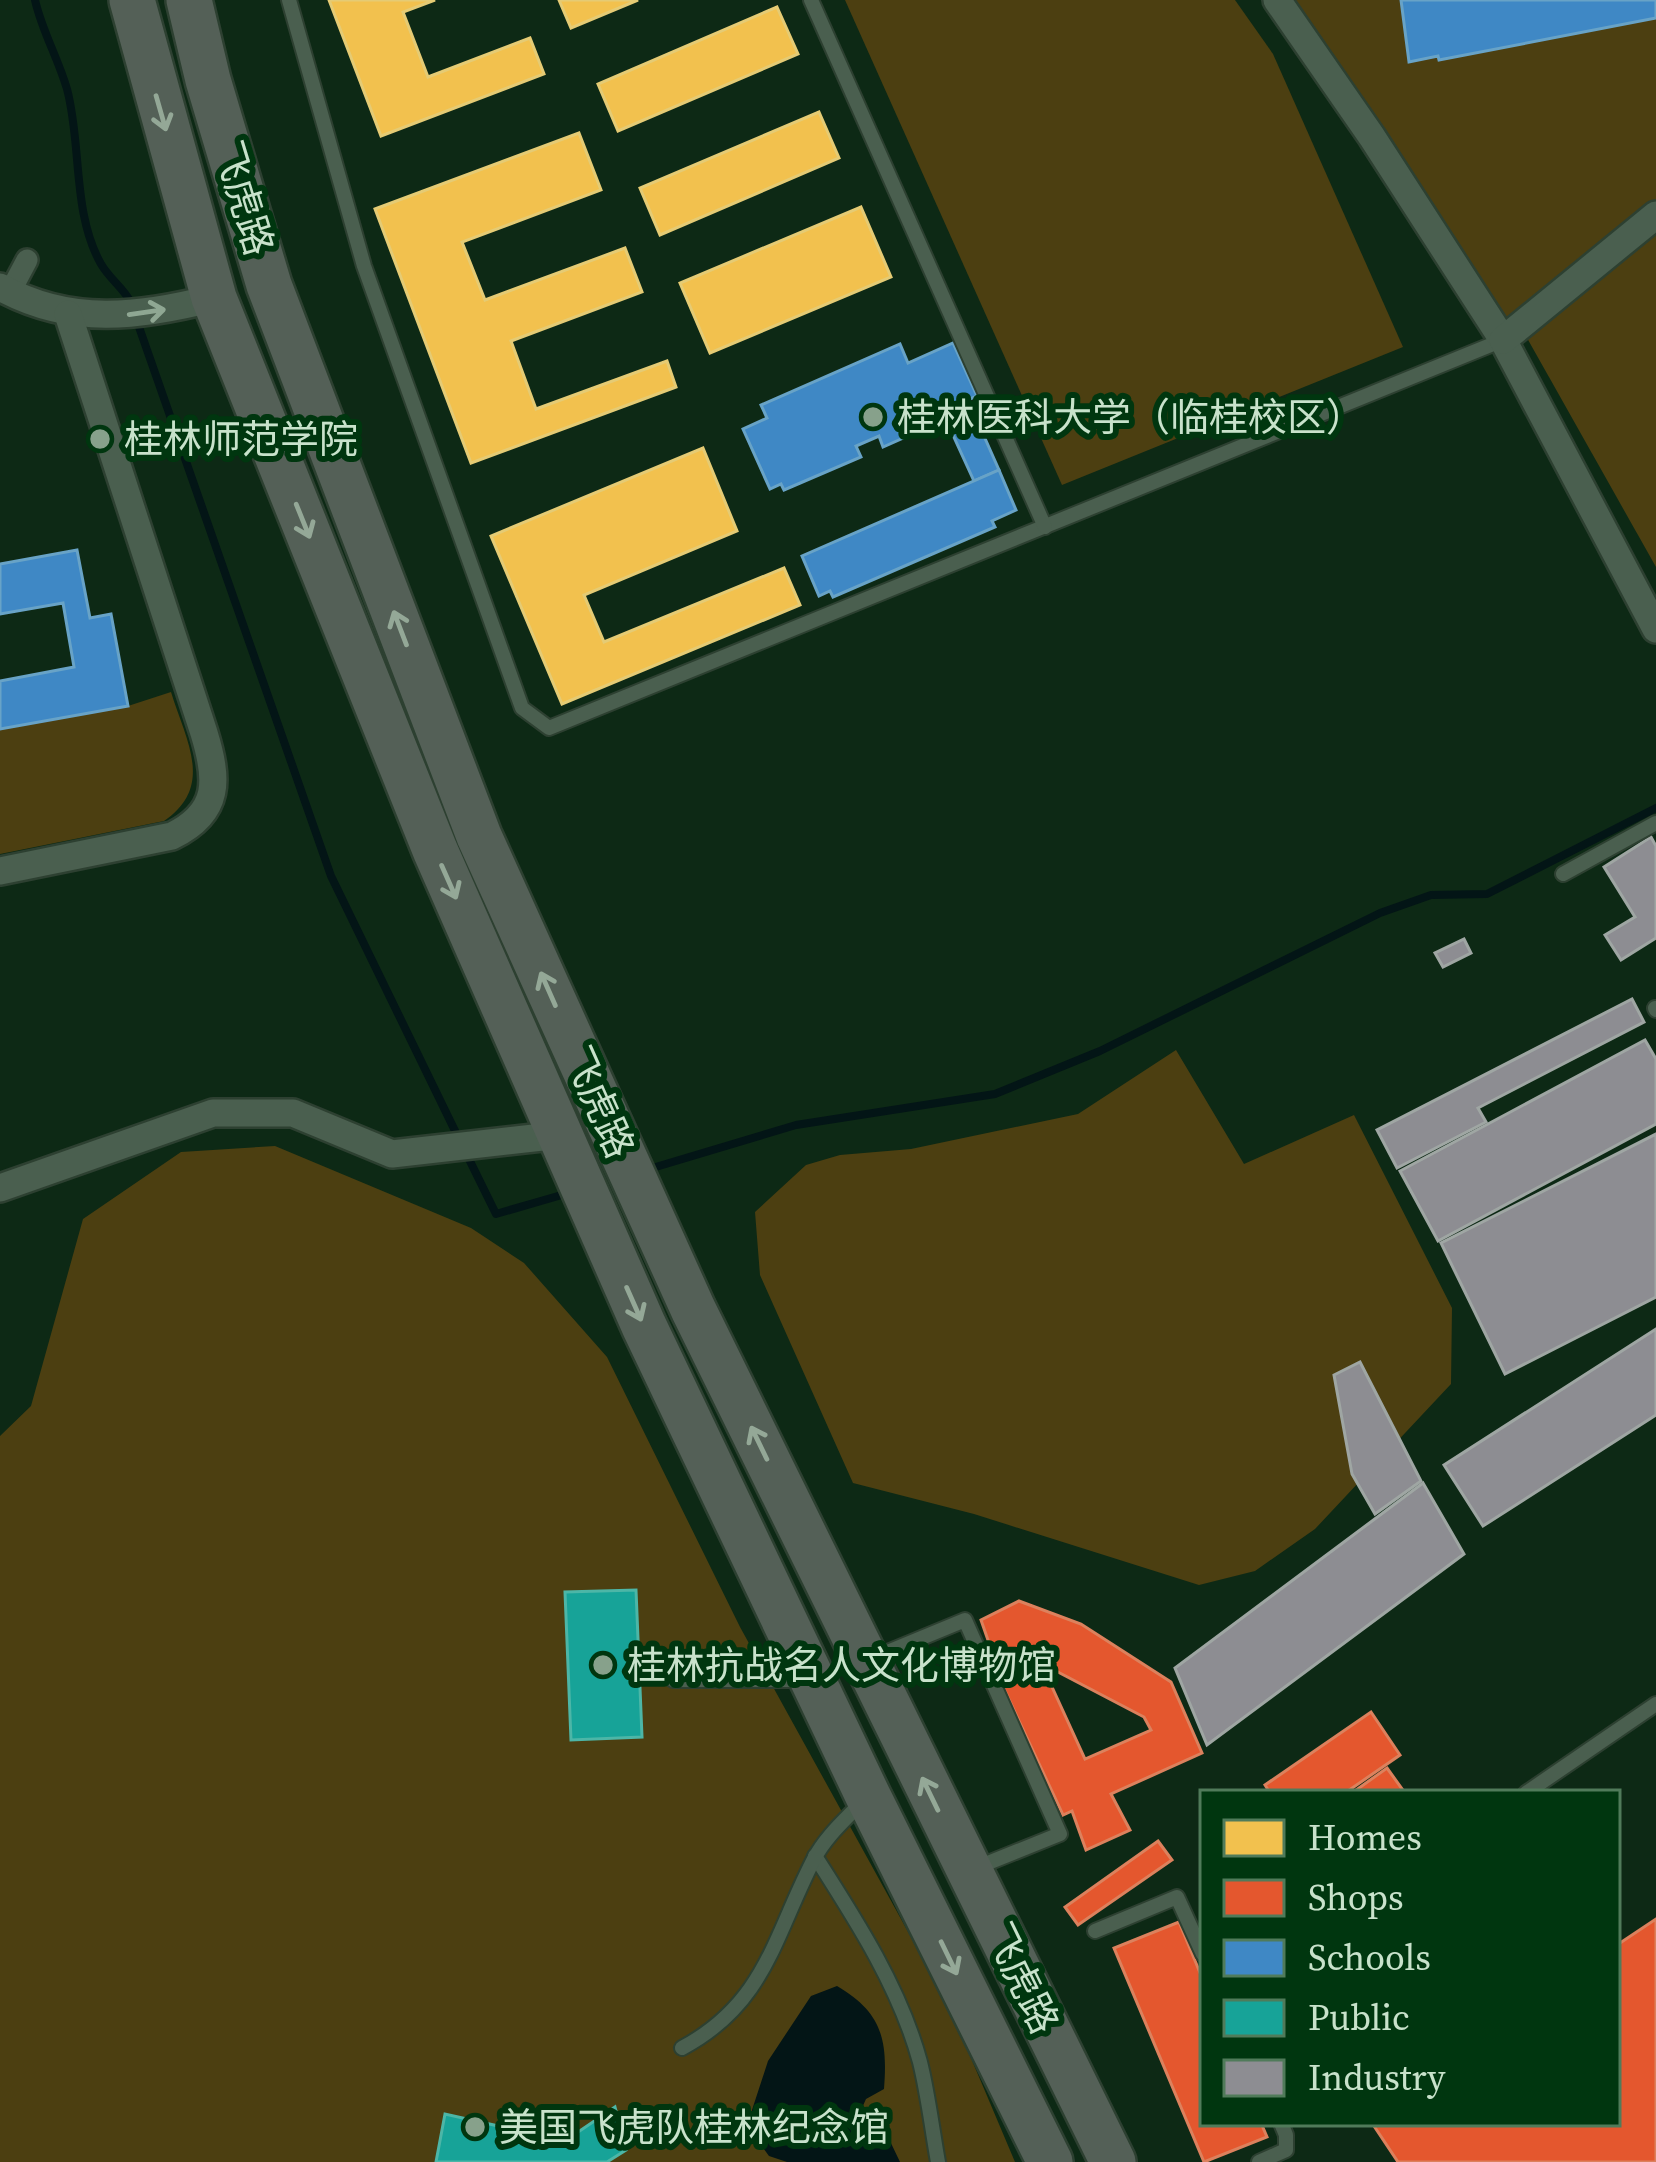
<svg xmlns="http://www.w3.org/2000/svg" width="1656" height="2162" viewBox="0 0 1656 2162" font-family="'Source Serif 4','Noto Sans SC',serif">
<rect width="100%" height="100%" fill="#0d2915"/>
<!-- green -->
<g fill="#4c3f11">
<polygon points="845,0 1235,0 1273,54 1403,347 1062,485"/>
<polygon points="1277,0 1656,0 1656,215 1503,340"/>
<polygon points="1656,235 1656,567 1527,338"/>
<path d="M171,692c15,49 44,94 -7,129l-164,33v-125l128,-23z"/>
<polygon points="1176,1050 1244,1164 1354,1115 1452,1308 1451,1384 1315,1529 1255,1571 1199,1585 974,1514 853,1483 760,1275 755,1212 806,1165 840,1155 911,1149 1078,1114"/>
<polygon points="275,1146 471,1228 524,1263 607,1357 740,1627 949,2006 1015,2162 0,2162 0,1436 31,1406 83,1219 181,1152"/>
</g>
<!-- water -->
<path fill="#031516" d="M837,1986c44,26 51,52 47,103l-18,10 -4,9 4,10 23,21 11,23h-113l-18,-6 -14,-19 -3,-27 16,-49 43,-65z"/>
<!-- homes -->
<g fill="#f2c14e" stroke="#e5cb74" stroke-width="3">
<polygon points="329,0 435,0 403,12 428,77 530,38 544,74 381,136"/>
<polygon points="559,0 638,0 571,28"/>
<polygon points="777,7 798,54 618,131 598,84"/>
<polygon points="819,112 839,158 660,235 640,188"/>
<polygon points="579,133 601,190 462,242 485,300 625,248 642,292 511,341 536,409 667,361 676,387 471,463 375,209"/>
<polygon points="861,207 891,277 710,353 680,283"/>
<polygon points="703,448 737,531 584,595 604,642 784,568 800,605 562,704 491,536"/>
</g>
<!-- shops -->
<g fill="#e4572e" stroke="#dc815d" stroke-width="3" fill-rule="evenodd">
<path d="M1019,1601l62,23 90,58 31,71 -91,41 19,36 -44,20 -14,-39 -9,4 -79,-169 5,-3 -8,-23zM1056,1671l88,46 7,13 -66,29 -38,-83z"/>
<polygon points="1371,1712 1400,1755 1345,1793 1270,1793 1265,1785"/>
<polygon points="1387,1768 1405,1793 1352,1793"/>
<polygon points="1158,1841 1172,1860 1078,1925 1065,1907"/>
<polygon points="1656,1919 1656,2162 1398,2162 1372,2123 1617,2123 1617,1945"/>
<polygon points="1179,1922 1203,1980 1203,2123 1261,2123 1267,2137 1204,2162 1114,1948"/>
</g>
<!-- schools -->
<g fill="#3f88c5" stroke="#68a3c7" stroke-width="3">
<polygon points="1401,0 1656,0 1656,18 1439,60 1438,56 1409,62"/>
<polygon points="953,343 977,396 942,411 946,419 883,447 879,436 856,446 861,457 784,490 781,484 770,489 743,429 767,418 761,405 900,344 908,363"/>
<polygon points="968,400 999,470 974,481 942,411"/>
<polygon points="999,470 1016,510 992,521 995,527 833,597 830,591 819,596 802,556"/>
<polygon points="77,550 90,618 111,614 128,706 0,729 0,681 74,667 63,603 0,614 0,564"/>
</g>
<!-- public -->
<g fill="#17a398" stroke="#4cb6a7" stroke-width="3">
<polygon points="636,1590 642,1737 571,1740 565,1592"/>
<polygon points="615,2107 626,2150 607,2162 436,2162 445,2114 565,2141"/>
</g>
<!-- industry -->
<g fill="#8d8d92" stroke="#9fa6a3" stroke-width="3">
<polygon points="1651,837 1656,846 1656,938 1621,960 1605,935 1635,917 1604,867"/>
<polygon points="1464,939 1471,953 1443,967 1435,953"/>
<polygon points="1632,999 1644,1022 1478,1108 1486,1122 1397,1168 1377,1130"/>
<polygon points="1645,1040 1656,1059 1656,1124 1438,1241 1400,1171"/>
<polygon points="1656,1134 1656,1297 1505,1374 1441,1243"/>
<polygon points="1656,1329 1656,1415 1483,1526 1444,1465"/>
<polygon points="1360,1362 1421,1481 1375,1514 1352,1474 1334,1375"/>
<polygon points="1423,1483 1464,1554 1207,1745 1175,1668"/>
</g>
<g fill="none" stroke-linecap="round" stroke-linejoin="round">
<!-- stream -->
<g stroke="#031516" stroke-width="8">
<path d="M35,0c7,31 23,58 32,89 15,56 5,124 34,175 8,14 22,24 29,37"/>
<polyline points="139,327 331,876 459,1139"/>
<polyline points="466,1153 496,1214 572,1192"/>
<polyline points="649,1169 796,1125 995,1094 1100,1051 1380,913 1431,895 1487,894 1656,808"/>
</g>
<!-- service casing -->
<g stroke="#2d4031" stroke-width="18">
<g id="service">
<polyline points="289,0 364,266 522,708 549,728 1503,340"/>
<polyline points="811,0 1045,527"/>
<polyline points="1563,874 1656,823"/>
<polyline points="1655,1008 1656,1010"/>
<polyline points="873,1658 965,1620 1060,1834 973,1869"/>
<polyline points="673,1680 806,1680"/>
<polyline points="1526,1793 1656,1704"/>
<path d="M815,1856c41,64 85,132 105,206 8,32 12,67 18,100"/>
<polyline points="1095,1931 1177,1897 1203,1954"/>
<path d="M682,2048c84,-45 92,-112 132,-189 12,-23 32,-40 49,-58"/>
<polyline points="1259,2162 1286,2150 1286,2135 1281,2123"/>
</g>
</g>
<!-- pedestrian casing -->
<g stroke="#2d4031" stroke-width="26">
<polyline id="pedestrian" points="10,292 27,260"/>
</g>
<!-- minor casing -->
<g stroke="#2d4031" stroke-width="32">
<g id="minor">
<polyline points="1277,0 1372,137 1503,340 1656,629"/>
<path d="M0,287c70,39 140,30 214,11"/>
<polyline points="1503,340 1656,215"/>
<path d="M0,871l172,-35c49,-24 46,-57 32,-103l-136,-419"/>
<polyline points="0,1188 213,1113 293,1113 392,1154 560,1135"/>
</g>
</g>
<!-- primary casing -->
<g stroke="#2d4031" stroke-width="50">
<g id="primary">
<polyline points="132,0 214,298 435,850 644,1326 868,1796 1050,2162"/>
<polyline points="189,0 208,80 269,285 479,836 693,1309 1113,2162"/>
</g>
</g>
<!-- service -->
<use href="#service" stroke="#4a5f4f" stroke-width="14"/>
<!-- pedestrian -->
<use href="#pedestrian" stroke="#4a5f4f" stroke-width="21"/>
<!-- minor -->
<use href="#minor" stroke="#4a5f4f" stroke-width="27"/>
<!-- primary -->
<use href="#primary" stroke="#546057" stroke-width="45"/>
</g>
<!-- one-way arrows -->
<defs><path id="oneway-shaft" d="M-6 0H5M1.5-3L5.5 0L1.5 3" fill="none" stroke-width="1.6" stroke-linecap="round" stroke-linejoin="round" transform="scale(3)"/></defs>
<g stroke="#94a897">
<use href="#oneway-shaft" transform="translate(161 113) rotate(74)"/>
<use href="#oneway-shaft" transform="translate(303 521) rotate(68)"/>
<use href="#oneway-shaft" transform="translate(400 628) rotate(-111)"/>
<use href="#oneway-shaft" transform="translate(449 882) rotate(66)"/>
<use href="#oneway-shaft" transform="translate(548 989) rotate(-114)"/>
<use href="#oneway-shaft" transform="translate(634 1304) rotate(66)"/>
<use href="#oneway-shaft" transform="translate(759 1443) rotate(-116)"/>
<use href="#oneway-shaft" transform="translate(930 1794) rotate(-116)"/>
<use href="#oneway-shaft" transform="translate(949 1958) rotate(64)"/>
</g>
<use stroke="#8fa793" href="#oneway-shaft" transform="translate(147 312) rotate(-8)"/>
<!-- markers -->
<g fill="#87a18b" stroke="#00360f" stroke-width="4.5">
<circle cx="873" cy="417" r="12"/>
<circle cx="100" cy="439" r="12"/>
<circle cx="603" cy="1665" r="12"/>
<circle cx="475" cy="2127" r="12"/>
</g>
<g text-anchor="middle" stroke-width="12" stroke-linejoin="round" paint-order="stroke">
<!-- street labels -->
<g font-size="39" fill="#c8e2cb" stroke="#00360f">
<text transform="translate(244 198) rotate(73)" y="14">飞虎路</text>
<text transform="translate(599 1102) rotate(66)" y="14">飞虎路</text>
<text transform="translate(1022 1978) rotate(64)" y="14">飞虎路</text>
</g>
<!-- poi labels -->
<g font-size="39" fill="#c8e2cb" stroke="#00360f" text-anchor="start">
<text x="897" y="431">桂林医科大学（临桂校区）</text>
<text x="124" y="453">桂林师范学院</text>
<text x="627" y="1679">桂林抗战名人文化博物馆</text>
<text x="499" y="2141">美国飞虎队桂林纪念馆</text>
</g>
</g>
<!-- legend -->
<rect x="1200" y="1790" width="420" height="336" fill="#00360f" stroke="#507b5a" stroke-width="3"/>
<rect x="1224" y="1820" width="60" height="36" fill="#f2c14e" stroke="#507b5a" stroke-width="3"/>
<text x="1308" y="1850" font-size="36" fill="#c8e2cb">Homes</text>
<rect x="1224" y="1880" width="60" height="36" fill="#e4572e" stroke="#507b5a" stroke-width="3"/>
<text x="1308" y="1910" font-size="36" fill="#c8e2cb">Shops</text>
<rect x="1224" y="1940" width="60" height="36" fill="#3f88c5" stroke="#507b5a" stroke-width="3"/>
<text x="1308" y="1970" font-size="36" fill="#c8e2cb">Schools</text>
<rect x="1224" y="2000" width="60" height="36" fill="#17a398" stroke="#507b5a" stroke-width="3"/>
<text x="1308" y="2030" font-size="36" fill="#c8e2cb">Public</text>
<rect x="1224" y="2060" width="60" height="36" fill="#8d8d92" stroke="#507b5a" stroke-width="3"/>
<text x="1308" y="2090" font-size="36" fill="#c8e2cb">Industry</text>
</svg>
